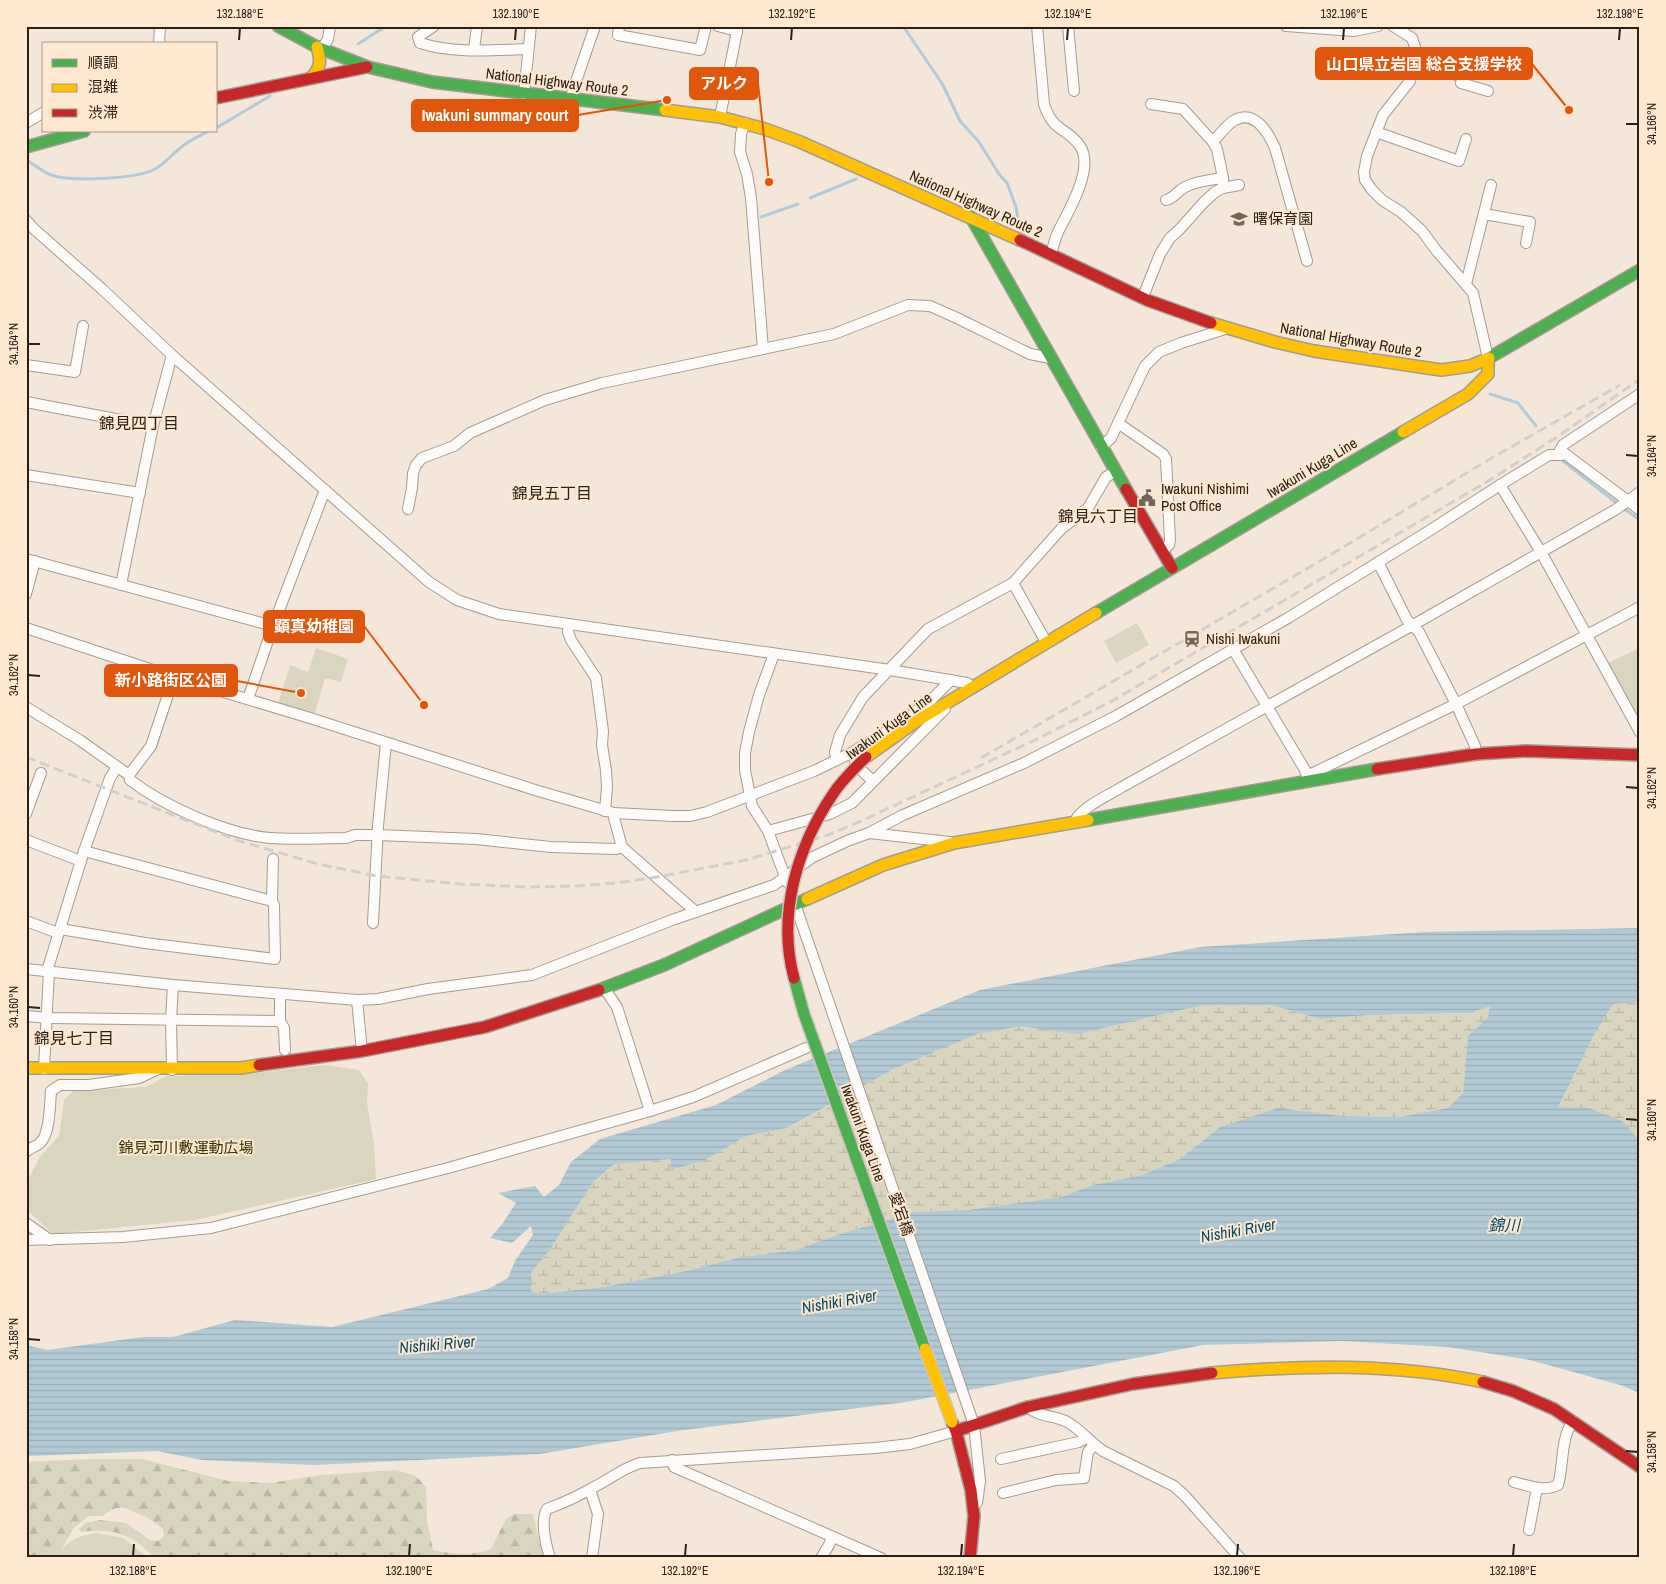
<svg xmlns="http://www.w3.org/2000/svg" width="1666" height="1584" viewBox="0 0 1666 1584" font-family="'Archivo Narrow','Noto Sans JP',sans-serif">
<defs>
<pattern id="forest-firs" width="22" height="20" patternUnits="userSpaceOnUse" patternTransform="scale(1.25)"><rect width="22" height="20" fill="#d9d5be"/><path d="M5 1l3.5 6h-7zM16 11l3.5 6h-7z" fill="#bab7a3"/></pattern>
<pattern id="wetland-marsh" width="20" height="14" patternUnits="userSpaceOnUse" patternTransform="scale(1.25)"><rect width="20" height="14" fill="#d9d5be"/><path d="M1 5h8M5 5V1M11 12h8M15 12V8" fill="none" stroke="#bab7a3"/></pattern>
<pattern id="water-rules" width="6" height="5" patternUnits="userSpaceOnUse" patternTransform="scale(1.25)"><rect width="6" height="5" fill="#b2cad6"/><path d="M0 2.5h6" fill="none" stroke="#99adb7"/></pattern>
</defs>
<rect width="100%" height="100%" fill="#f4e7da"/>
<!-- forest -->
<path fill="url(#forest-firs)" d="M90,1459h52l86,22 42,2 52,-8 74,-5 20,6 10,11 1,33 6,30c18,4 41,6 58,-1l15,-30 8,-5h19l7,31 7,13h-393c-20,-24 -42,-30 -73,-26l-2,-3 6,-6 14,-3 27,3 24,17 8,1 6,-5 -1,-7 -15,-11 -23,-10h-9l-15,8h-13l-15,13 -14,25 -6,4h-27v-96z"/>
<!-- wetland -->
<g fill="url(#wetland-marsh)">
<polygon points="1640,1002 1640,1141 1621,1121 1557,1107 1594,1035 1613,1004"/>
<polygon points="1203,1005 1271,1005 1320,1019 1368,1015 1470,1013 1491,1005 1488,1017 1468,1036 1463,1093 1449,1108 1400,1117 1340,1116 1220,1127 1180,1159 1142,1175 1093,1185 1061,1197 968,1210 914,1212 837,1235 796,1250 742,1257 686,1271 602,1287 539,1294 531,1291 531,1272 549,1251 593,1182 614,1163 672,1159 670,1170 703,1161 746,1136 788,1128 892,1070 977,1034 1021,1025 1077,1034"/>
</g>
<!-- park -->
<g fill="#d9d5be">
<polygon points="1137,623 1149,645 1116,663 1104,641"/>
<polygon points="316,648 348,659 341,682 325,678 314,717 278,704 290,665 308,672"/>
<polygon points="1640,648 1640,715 1633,719 1603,665"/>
<polygon points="325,1065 359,1070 368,1083 367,1103 374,1144 376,1179 195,1220 53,1234 26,1209 27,1182 40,1157 59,1136 64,1100 73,1091 146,1087 167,1076 245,1074"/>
<path d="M97,1533l26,5 26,20h-95c16,-18 19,-21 43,-25z"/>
</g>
<!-- water -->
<path fill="url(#water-rules)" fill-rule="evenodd" d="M1640,928v74l-27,2 -19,31 -36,72 31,1 33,13 18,20v252l-20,-8 -90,-25 -82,-13 -105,-6 -140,4 -297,57 -229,29 -137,23 -226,11 -112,-5 -45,-9 -131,5v-111l21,5 96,-13h30l62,-17 97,7 156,-38 20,-11 7,-17 18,-26 -2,-9 -19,17 -22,-5 13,-15 13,-20 -18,-10 37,-7 9,11 15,-12 12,-23 29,-23 116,-34 69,-35 195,-80 220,-43 225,-15zM1203,1005h68l49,14 48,-4 102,-2 20,-7 -2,11 -20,19 -5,57 -15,15 -48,9 -60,-1 -62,-8 -58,19 -40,32 -38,16 -49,10 -32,12 -93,13 -54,2 -77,23 -41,15 -54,7 -56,14 -84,16 -62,7 -9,-3v-19l18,-21 44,-69 21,-18 57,-5 -1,11 33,-9 43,-25 41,-8 105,-58 85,-36 44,-8 56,8z"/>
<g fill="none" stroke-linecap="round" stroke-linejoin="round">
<!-- stream -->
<g stroke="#b2cad6" stroke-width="3">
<polyline points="903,26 943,85 960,121 979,142 999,174 1007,183 1016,207 1018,220 1026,229"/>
<polyline points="358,44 386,26"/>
<polyline points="216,128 270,96"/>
<path d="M28,161c7,4 15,11 23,14 19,7 83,4 102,-5 11,-5 17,-14 26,-21 9,-8 20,-13 30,-18"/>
<polyline points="810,198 856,179"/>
<polyline points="761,217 798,204"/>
<polyline points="1490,394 1518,403 1536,426"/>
<polyline points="1558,457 1618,504"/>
<polyline points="1623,508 1640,520"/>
</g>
<!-- street casing -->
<g stroke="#a59b90" stroke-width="12">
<g id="street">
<path d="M434,26l-16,11 2,6c35,11 72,7 108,6"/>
<polyline points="619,26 618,35 700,50 706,26"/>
<polyline points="718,26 737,31"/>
<path d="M1037,26l7,78c9,29 23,23 36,42 15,22 -12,66 -22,86 -3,7 -5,15 -7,22"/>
<polyline points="1068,26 1074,91"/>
<polyline points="1286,26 1354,31 1378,26"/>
<polyline points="1393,26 1412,38 1415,47 1414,64 1410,81 1383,115 1367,156 1364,172 1365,180 1372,190 1382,200 1401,212 1422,231 1436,250 1473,293 1488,358"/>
<polyline points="159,44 160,26"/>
<polyline points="322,49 328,39 330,26"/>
<polyline points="474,50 477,26"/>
<polyline points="1414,64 1424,65 1463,77 1461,83 1488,91"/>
<polyline points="524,94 531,26"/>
<polyline points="570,99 595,26"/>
<polyline points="1151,104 1183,109 1213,142 1217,149 1221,168 1223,178 1223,188"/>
<polyline points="720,117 738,26"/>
<polyline points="26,123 44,112"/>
<polyline points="745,123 741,134 740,152 747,174 751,198 763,349"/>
<polyline points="1376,132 1459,161 1466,139"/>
<path d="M1213,142c6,-7 14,-18 22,-22 20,-11 34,14 40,28l32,113"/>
<path d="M1166,200c9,-2 11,-9 19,-13 12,-6 25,-7 38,-9"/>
<polyline points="1484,214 1530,222 1526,243"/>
<polyline points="26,220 34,229 102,289 172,355 429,582 457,600 499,614 890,670 967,683 972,687"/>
<polyline points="1466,284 1491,185"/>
<polyline points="1143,297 1160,254 1170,238 1180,229 1204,202 1215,192 1223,188 1239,185"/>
<polyline points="26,365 75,372 83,326"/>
<polyline points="1640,394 1563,445 1560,450 1640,510"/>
<polyline points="26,402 153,426"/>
<polyline points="1118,423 1163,454 1166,459 1170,540 1169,545 1162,551"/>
<polyline points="1101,447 1111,438 1145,366 1159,352 1181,343 1225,329"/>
<polyline points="26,475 140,493"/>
<polyline points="1500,485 1541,552 1640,732"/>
<polyline points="408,509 412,488 413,473 416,465 422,458 454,446 470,433 545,400 602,383 834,334 908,305 930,306 957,318 1030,354 1050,358"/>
<polyline points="26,559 273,626"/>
<polyline points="1378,562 1407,620 1419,632 1456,704 1475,746 1476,754"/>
<polyline points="1013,583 1046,642"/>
<polyline points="121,585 153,426 172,355"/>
<polyline points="26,594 35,561"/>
<polyline points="569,624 568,632 571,640 596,678 603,731 602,745 606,770 607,787 605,811"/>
<polyline points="26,628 174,677 310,718 535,790 614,813 673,816 690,816 707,812 814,771 851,753 905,720 932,699 951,680"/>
<polyline points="1233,649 1305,770 1308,781"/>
<polyline points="774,654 759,695 749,732 745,753 745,770 752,806 768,831 787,882"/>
<polyline points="248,699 273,626 325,490"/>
<path d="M26,707l55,34 48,34 1,5c34,26 96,54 140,58 25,2 51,0 76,0l9,-3h23l98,4 75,8 65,2 6,-2"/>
<polyline points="837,760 835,752 840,735 863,697 928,629 1013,583 1061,529 1088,508 1106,477 1116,471"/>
<polyline points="855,761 859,768 873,781"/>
<polyline points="129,775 151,746 174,677"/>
<polyline points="1307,776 1456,704 1640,607"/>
<polyline points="614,813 614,818 622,847 696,912"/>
<polyline points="26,814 41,773"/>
<path d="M1075,821c7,-14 34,-26 47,-34l291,-162 202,-115 25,-18"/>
<polyline points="768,831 830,814 852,803 945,709"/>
<polyline points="869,833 950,842"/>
<polyline points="26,840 81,861"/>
<polyline points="84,851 272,901"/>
<polyline points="794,901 974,1425 980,1481 977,1503"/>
<polyline points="26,921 58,933"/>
<polyline points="373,923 378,826 386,743"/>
<polyline points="60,929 145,943 275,959 274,905 272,901 273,859"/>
<polyline points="26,969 173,985 357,1000 378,999 428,989 532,975 672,920 774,885 813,857 847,841 869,833 903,815 1024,763 1116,716 1288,618 1432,529 1500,485 1549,455 1561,455 1564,453"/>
<polyline points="47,971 84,851 110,778 117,767"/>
<polyline points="604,988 617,1007 650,1111"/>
<polyline points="357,1000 362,1051"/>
<polyline points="26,1016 49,1018 280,1021 280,994"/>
<polyline points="280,1021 284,1028 285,1050"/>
<polyline points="44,1069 49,971"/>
<polyline points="172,1070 171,1020 173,985"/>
<path d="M26,1152c4,-5 10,-5 14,-9 10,-8 10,-39 11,-52l9,-6h29l50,-7 17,-8"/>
<polyline points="26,1223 50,1240"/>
<polyline points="26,1240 123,1237 211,1228 448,1168 650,1111 693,1097 806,1048"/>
<path d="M1028,1407c12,11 28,8 41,16 13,8 22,20 34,28l71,35 11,10 55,62"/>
<polyline points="1001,1459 1079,1442 1086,1438"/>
<polyline points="672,1460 674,1467 881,1558"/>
<path d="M1514,1482c15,4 30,10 44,3 6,-20 2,-46 15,-64"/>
<polyline points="590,1490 598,1514 592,1558"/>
<polyline points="1003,1493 1056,1480 1084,1478 1088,1452 1094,1445"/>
<polyline points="1529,1530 1537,1488"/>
<path d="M550,1558c-4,-13 -10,-37 -3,-49 16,-6 32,-13 47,-22 16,-8 29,-19 46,-24l235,-15 35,-4 46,-13"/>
<polyline points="821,1558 829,1545 832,1537"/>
</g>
</g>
<!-- fast casing -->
<g stroke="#a59b90" stroke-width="14">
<g id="fast">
<polyline points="278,26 317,47 368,67 432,82 665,110"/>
<polyline points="26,147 84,131"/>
<polyline points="971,217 1126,489"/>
<polyline points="1489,358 1640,270"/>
<polyline points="1096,613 1403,432"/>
<polyline points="1088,820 1377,769"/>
<polyline points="599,990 664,965 807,899"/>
</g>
</g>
<!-- slow casing -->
<g stroke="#a59b90" stroke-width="14">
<g id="slow">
<path d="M311,78c10,-10 10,-18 6,-31"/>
<polyline points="665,110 720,117 765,129 798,141 1020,240"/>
<polyline points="1211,323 1275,342 1314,351 1441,370 1470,366 1489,358"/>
<polyline points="1403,432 1468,394 1488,374 1488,358"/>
<polyline points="866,757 915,722 1096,613"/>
<polyline points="807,899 883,865 954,843 1088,820"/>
<polyline points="26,1068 241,1068 259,1065"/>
<path d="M1212,1373c91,-8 182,-10 271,9"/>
</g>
</g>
<!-- jam casing -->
<g stroke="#a59b90" stroke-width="14">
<g id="jam">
<polyline points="216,98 367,67"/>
<polyline points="1020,240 1147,300 1211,323"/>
<polyline points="1126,489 1172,568"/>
<polyline points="1377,769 1476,754 1526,751 1640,755"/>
<polyline points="259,1065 362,1051 485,1027 599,990"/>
<polyline points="1483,1382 1513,1391 1554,1409 1640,1467"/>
<polyline points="952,1422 956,1431 971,1490 974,1516 970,1558"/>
<polyline points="956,1431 1028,1407 1133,1384 1212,1373"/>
</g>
</g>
<!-- street -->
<use href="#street" stroke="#fdfbf9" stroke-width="10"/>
<!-- fast -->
<use href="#fast" stroke="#4caf50" stroke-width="11"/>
<!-- slow -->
<use href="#slow" stroke="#ffc107" stroke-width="11"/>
<!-- jam -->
<use href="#jam" stroke="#c62828" stroke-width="11"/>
<!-- rail -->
<g stroke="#d3cecb" stroke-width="3" stroke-dasharray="10 5" stroke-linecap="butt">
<polyline points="26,757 236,840 318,864 377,876 460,884 527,887 577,886 616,883 657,877 746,860 828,835 861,821 1035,740 1112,701 1485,483 1557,437 1640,379"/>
<polyline points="981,758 1315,564 1490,459 1620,385"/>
</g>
<!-- fast-bridge casing -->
<g stroke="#ccc5be" stroke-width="14" stroke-linecap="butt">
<polyline id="fast-bridge" points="794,978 804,1014 925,1349"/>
</g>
<!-- slow-bridge casing -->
<g stroke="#ccc5be" stroke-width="14" stroke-linecap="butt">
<polyline id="slow-bridge" points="925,1349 952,1422"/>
</g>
<!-- jam-bridge casing -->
<g stroke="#ccc5be" stroke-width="14" stroke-linecap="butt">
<path id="jam-bridge" d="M794,978c-17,-63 3,-131 39,-184 9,-14 22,-26 33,-37"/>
</g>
<!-- fast-bridge -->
<use href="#fast-bridge" stroke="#4caf50" stroke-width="11"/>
<!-- slow-bridge -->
<use href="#slow-bridge" stroke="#ffc107" stroke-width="11"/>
<!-- jam-bridge -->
<use href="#jam-bridge" stroke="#c62828" stroke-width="11"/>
</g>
<!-- ticks -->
<path fill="none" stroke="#2b2016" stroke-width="2" d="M239,40l1,-12M515,40l1,-12M791,40l1,-12M1067,40l1,-12M1343,40l1,-12M1619,40l1,-12M1626,124h12M28,344h12M1626,455l12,1M28,675l12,1M1626,787l12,1M28,1007l12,1M1626,1119l12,1M28,1339l12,1M1626,1451l12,1M133,1556l1,-12M409,1556l1,-12M685,1556l1,-12M961,1556l1,-12M1237,1556l1,-12M1513,1556l1,-12"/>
<!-- icons -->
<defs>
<g id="school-bare" transform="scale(1.35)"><path d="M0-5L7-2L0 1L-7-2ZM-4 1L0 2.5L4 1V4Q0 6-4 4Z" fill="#71665b" stroke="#fee8d0" stroke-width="2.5" paint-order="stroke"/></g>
<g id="civic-bare" transform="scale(1.35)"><path d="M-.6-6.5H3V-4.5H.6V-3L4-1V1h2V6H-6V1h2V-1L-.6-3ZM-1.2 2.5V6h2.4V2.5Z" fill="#71665b" stroke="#fee8d0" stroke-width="2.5" paint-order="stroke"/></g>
<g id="station-bare" transform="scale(1.35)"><path d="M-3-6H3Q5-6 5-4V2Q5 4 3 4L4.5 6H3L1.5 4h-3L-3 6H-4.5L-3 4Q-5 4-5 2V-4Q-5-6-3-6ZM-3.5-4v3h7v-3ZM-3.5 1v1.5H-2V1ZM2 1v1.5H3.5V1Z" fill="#71665b" stroke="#fee8d0" stroke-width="2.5" paint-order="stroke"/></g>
</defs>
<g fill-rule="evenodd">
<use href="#school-bare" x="1239" y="219"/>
<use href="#civic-bare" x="1147" y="498"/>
<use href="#station-bare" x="1192" y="639"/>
</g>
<g text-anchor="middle" stroke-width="4" stroke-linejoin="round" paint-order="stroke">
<!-- street labels -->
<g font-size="15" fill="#2b2016" stroke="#fee8d0">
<text transform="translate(557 82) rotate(7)" y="5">National Highway Route 2</text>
<text transform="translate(976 204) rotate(24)" y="5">National Highway Route 2</text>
<text transform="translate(1351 340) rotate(10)" y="5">National Highway Route 2</text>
<text transform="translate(1312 468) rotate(-31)" y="5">Iwakuni Kuga Line</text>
<text transform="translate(889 726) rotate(-36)" y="5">Iwakuni Kuga Line</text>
<text transform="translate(863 1133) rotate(70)" y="5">Iwakuni Kuga Line</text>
<text transform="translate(901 1214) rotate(71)" y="5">愛宕橋</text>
</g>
<!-- poi labels -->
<g font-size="15" fill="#2b2016" stroke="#fee8d0" text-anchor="start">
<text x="1253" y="224">曙保育園</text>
<text x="1161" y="494">Iwakuni Nishimi<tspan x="1161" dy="17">Post Office</tspan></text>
<text x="1206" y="644">Nishi Iwakuni</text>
</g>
<!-- park labels -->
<g font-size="15" fill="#313301" stroke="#fee8d0">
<text x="186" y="1153">錦見河川敷運動広場</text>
</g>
<!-- neighbourhood labels -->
<g font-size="16" fill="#2b2016" stroke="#fee8d0">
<text x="139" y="429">錦見四丁目</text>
<text x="552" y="499">錦見五丁目</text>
<text x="1098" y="522">錦見六丁目</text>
<text x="74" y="1044">錦見七丁目</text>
</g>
<!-- water labels -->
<g font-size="16" font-style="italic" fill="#004a6b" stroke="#fee8d0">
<text x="1504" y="1231">錦川</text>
<text transform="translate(1238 1230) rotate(-10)" y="6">Nishiki River</text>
<text transform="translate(839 1301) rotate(-10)" y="6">Nishiki River</text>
<text transform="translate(437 1344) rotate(-5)" y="6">Nishiki River</text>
</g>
</g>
<!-- callouts -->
<path fill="none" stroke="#df560c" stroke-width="2" d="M1569 110L1532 64M769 182L758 83M667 100L578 115M424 705L364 626M301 693L237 681"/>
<g fill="#df560c" stroke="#fee8d0" stroke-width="2">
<circle cx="1569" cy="110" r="5"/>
<circle cx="769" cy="182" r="5"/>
<circle cx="667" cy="100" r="5"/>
<circle cx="424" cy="705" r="5"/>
<circle cx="301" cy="693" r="5"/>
</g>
<g fill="#df560c" stroke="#df560c" stroke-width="2">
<rect x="1316" y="48" width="216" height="31" rx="5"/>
<rect x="690" y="68" width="68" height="31" rx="5"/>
<rect x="412" y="100" width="166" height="31" rx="5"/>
<rect x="264" y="611" width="100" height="31" rx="5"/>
<rect x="105" y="665" width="132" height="31" rx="5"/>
</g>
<g font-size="16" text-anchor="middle" font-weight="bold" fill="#fff">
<text x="1424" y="70">山口県立岩国 総合支援学校</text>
<text x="724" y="89">アルク</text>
<text x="495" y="121">Iwakuni summary court</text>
<text x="314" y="632">顕真幼稚園</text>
<text x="171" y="686">新小路街区公園</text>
</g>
<!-- border -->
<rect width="1666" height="1584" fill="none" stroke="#fee8d0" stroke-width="55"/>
<!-- legend -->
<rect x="42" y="42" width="175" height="90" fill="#fee8d0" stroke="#aa9886"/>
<rect x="52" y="59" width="25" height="8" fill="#4caf50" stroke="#aa9886"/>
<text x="88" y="68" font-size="15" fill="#2b2016">順調</text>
<rect x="52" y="84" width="25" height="8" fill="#ffc107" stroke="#aa9886"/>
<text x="88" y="92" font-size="15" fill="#2b2016">混雑</text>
<rect x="52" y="109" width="25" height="8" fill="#c62828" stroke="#aa9886"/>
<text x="88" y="118" font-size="15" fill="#2b2016">渋滞</text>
<rect x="28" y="28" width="1610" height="1528" fill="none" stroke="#2b2016" stroke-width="2"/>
<g font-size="12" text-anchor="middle" fill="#2b2016">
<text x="240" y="18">132.188°E</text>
<text x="516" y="18">132.190°E</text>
<text x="792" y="18">132.192°E</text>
<text x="1068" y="18">132.194°E</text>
<text x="1344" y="18">132.196°E</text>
<text x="1620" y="18">132.198°E</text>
<text transform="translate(1652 124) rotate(-90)" y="4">34.166°N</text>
<text transform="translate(14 344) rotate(-90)" y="4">34.164°N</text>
<text transform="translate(1652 456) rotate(-90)" y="4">34.164°N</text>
<text transform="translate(14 675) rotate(-90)" y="4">34.162°N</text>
<text transform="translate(1652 788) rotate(-90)" y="4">34.162°N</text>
<text transform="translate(14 1007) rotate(-90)" y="4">34.160°N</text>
<text transform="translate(1652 1120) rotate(-90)" y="4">34.160°N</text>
<text transform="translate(14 1339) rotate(-90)" y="4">34.158°N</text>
<text transform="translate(1652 1452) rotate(-90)" y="4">34.158°N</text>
<text x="133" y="1575">132.188°E</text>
<text x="409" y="1575">132.190°E</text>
<text x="685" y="1575">132.192°E</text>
<text x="961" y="1575">132.194°E</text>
<text x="1237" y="1575">132.196°E</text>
<text x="1513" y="1575">132.198°E</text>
</g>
</svg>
